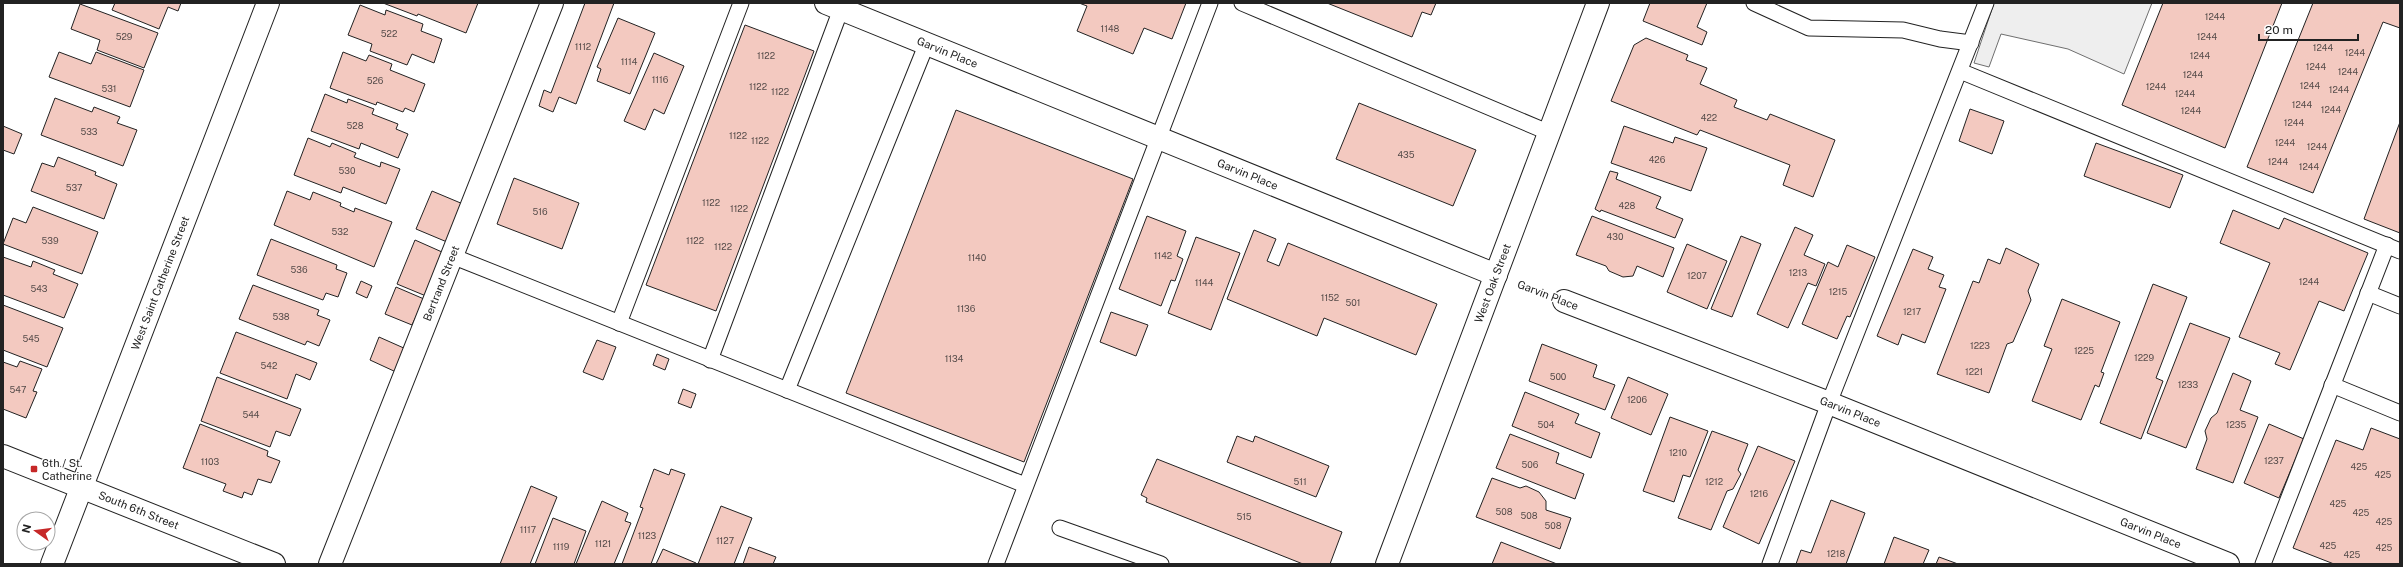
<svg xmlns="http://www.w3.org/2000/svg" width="2403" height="567" viewBox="0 0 2403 567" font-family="'Public Sans',sans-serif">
<rect width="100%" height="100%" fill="#fff"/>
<!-- green -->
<polygon fill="#eee" stroke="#6f6f6f" points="1994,3 2152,3 2124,74 2068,49 2001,34 1989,67 1974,63"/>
<!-- building -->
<g fill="#f3c9c0" stroke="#222">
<polygon points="115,3 181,3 178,11 168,7 159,29 112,10"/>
<polygon points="383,3 478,3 466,33 418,14 417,16"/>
<polygon points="585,3 614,3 576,104 559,97 553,112 539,106 544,90 551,93"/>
<polygon points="1079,3 1186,3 1172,39 1144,28 1133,54 1077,31 1087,6"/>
<polygon points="1327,3 1436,3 1431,15 1422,12 1412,37"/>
<polygon points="1650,3 1707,3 1697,27 1707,32 1702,45 1643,21"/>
<polygon points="2163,3 2282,3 2225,148 2122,105"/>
<polygon points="2313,3 2400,3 2400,28 2383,22 2313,193 2247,167"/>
<polygon points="80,4 158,33 144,68 97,50 100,40 71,29"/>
<polygon points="360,5 385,15 386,10 423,24 421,31 442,39 434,63 412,54 407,65 370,51 372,44 348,35"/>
<polygon points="618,18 655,33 630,94 597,81 601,69 597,67"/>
<polygon points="745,25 814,51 716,311 646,285"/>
<polygon points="1646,38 1688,55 1686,60 1707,68 1700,84 1737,100 1734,107 1767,120 1770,114 1835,140 1813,197 1783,185 1790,165 1700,130 1697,135 1611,101 1634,45"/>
<polygon points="59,52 91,64 96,52 144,70 130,107 49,77"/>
<polygon points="343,52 366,61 369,55 392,64 390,70 425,84 414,112 405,108 403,112 377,102 376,105 330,88"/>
<polygon points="654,53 684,66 664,114 654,109 645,130 624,121"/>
<polygon points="325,94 347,103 348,99 374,109 372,114 398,124 396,129 408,134 398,158 361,143 359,149 311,131"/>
<polygon points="55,98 92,112 94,107 120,117 117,123 137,130 123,166 41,135"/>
<polygon points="1359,103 1476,150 1453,206 1336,159"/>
<polygon points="1970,109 2004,121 1992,154 1959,141"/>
<polygon points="956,110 1133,179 1024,462 846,393"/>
<polygon points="2400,122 2400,233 2364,219"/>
<polygon points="3,126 22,134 14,154 3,150"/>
<polygon points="1624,126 1673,143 1675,137 1707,148 1691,191 1611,163"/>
<polygon points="308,138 330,147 332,143 356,153 354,157 380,167 381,162 400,169 386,204 343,187 341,193 294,175"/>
<polygon points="2096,143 2183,175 2170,208 2084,176"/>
<polygon points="58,157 96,172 95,175 117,184 104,219 31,191 42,163 54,167"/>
<polygon points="1610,171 1618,173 1616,179 1661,197 1656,208 1683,219 1675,238 1601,210 1600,212 1595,209"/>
<polygon points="514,178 579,203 562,249 497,224"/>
<polygon points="287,191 310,200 313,192 341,203 340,206 354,212 355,208 392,222 374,267 274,225"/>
<polygon points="432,191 463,204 447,242 416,229"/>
<polygon points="33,207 98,232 82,274 3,244 13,218 26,223"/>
<polygon points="2233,210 2279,229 2284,218 2368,253 2344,311 2319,301 2290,370 2275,364 2280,353 2239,337 2270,263 2220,243"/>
<polygon points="1147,216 1186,231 1177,256 1183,259 1175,281 1171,280 1161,306 1119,289"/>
<polygon points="1592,216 1674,248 1663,277 1637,266 1633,276 1623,277 1609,271 1606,266 1576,255"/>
<polygon points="1795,227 1813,235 1804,255 1825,264 1816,286 1808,283 1788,328 1757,314"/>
<polygon points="1254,230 1276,239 1267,261 1279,266 1288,243 1437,304 1416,355 1324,318 1317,336 1227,299"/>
<polygon points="1741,236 1761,244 1732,317 1711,309"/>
<polygon points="1196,237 1240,253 1211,330 1168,313"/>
<polygon points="271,239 337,265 336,269 347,273 338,297 326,293 323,300 257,275"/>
<polygon points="415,240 442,252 426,296 397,284"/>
<polygon points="1687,244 1727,261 1707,309 1667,292"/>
<polygon points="1847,245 1875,257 1850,317 1847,316 1837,339 1802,324 1828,262 1838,267"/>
<polygon points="2006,248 2039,264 2028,291 2031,300 2013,342 2007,344 1989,393 1937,374 1973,281 1979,283 1988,259 2000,264"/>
<polygon points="1913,249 1933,257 1928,269 1944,275 1939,287 1946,289 1925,343 1902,334 1898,345 1877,336"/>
<polygon points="3,257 31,267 33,261 55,270 53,274 78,284 64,318 3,295"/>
<polygon points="361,281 372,286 367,298 356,293"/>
<polygon points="2153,284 2187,297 2156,378 2163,381 2141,439 2100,423"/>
<polygon points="253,285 319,310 317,315 330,320 319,346 307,341 305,345 239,319"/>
<polygon points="396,287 424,299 412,325 385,314"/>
<polygon points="2062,299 2120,322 2101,372 2104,373 2099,387 2095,385 2081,420 2032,401 2052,349 2044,346"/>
<polygon points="3,305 63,328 47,367 3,350"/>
<polygon points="1111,312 1148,325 1136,356 1100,342"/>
<polygon points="2190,323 2230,338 2186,448 2147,433"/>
<polygon points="236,332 317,363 310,380 296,374 287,399 220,373"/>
<polygon points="379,337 406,349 396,372 370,360"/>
<polygon points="597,340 616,347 603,380 583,372"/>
<polygon points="1542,344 1597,365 1593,377 1615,385 1605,410 1529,381"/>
<polygon points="657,354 669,359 665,370 653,365"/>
<polygon points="20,361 42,369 33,391 37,392 26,418 3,409 3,362 17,367"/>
<polygon points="2233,373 2251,381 2240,410 2258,417 2233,483 2196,469 2207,439 2205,431 2211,418 2217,413"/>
<polygon points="217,377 301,409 290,436 276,431 270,447 201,421"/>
<polygon points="1628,377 1668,394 1651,435 1611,418"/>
<polygon points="683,389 696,394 691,408 678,403"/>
<polygon points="1525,392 1579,414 1575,423 1600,433 1591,458 1512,426"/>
<polygon points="1670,417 1708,431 1690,477 1683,475 1674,502 1643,491"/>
<polygon points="200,424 268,451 267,456 280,461 271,483 258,479 252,495 244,492 242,498 223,491 226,484 183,468"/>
<polygon points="2269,424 2304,439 2279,498 2244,483"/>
<polygon points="2371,428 2400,439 2400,564 2334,564 2293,548 2336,440 2363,450"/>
<polygon points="1712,431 1748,444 1738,470 1741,474 1733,489 1727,491 1711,530 1678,518"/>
<polygon points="1510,434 1559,453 1556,463 1584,474 1575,499 1496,468"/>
<polygon points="1237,436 1253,442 1255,436 1329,466 1316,497 1227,462"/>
<polygon points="1758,446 1795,461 1759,544 1723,527"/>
<polygon points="1157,459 1342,532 1330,564 1303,564 1146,502 1147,498 1141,495"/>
<polygon points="654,469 669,475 671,469 685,474 651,564 622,564 643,508 640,507"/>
<polygon points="1492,478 1520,488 1526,486 1539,492 1546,501 1546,510 1571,518 1560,549 1476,517"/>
<polygon points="531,486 557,497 530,564 500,564"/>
<polygon points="1831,500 1865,513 1846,564 1796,564 1801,550 1811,553"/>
<polygon points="602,501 628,513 625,521 631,523 614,564 576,564"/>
<polygon points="721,506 752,518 734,564 698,564"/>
<polygon points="553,518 586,531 574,564 535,564"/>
<polygon points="1894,537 1929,550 1923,564 1884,564"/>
<polygon points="1501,542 1557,564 1492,564"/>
<polygon points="749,547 776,557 773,564 743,564"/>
<polygon points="663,549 696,563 696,564 656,564"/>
<polygon points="1939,557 1958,564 1936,564"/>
</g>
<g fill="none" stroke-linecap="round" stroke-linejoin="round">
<!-- service casing -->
<g stroke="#222" stroke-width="17">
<g id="service">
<polyline points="1242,3 1550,133"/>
<polyline points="1754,3 1809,28 1903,30 1940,39 1971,43"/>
<polyline points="1960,71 2400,251"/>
<polyline points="452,256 1025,485"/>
<polyline points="2368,293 2400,306"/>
<polyline points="619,323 741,3"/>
<polyline points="710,360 841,9"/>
<polyline points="2332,385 2400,413"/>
<polyline points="787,390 927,43"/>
<polyline points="1060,528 1161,564"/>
<polyline points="996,564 1210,3"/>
<polyline points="1770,564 1829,403 1986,3"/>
<polyline points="2263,564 2387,245"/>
</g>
</g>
<!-- minor casing -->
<g stroke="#222" stroke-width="24">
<g id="minor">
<path id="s1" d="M826,3l670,272"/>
<path id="s2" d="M1564,301l265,102 399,161"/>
<path id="s3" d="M3,456l271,108"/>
<path id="s4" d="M330,564l222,-561"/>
</g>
</g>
<!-- tertiary casing -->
<g stroke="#222" stroke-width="24">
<g id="tertiary">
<path id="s5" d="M52,564l216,-561"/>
</g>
</g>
<!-- secondary casing -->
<g stroke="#222" stroke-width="24">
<g id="secondary">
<path id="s6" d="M1387,564l211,-561"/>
</g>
</g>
<!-- path -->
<polyline stroke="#646464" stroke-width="2.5" stroke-dasharray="3 2" stroke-linecap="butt" points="1521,285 1539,292"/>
<!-- service -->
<use href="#service" stroke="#fff" stroke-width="15"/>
<!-- minor -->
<use href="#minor" stroke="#fff" stroke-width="22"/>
<!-- tertiary -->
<use href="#tertiary" stroke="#fff" stroke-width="22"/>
<!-- secondary -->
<use href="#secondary" stroke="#fff" stroke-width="22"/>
</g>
<!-- markers -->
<rect fill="#c62828" stroke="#fff" stroke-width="1.5" x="30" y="465" width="8" height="8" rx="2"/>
<g text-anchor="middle" stroke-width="3" stroke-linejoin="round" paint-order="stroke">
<!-- number labels -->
<g font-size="9" fill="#564c4a">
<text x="2215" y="20">1244</text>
<text x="1110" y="32">1148</text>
<text x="389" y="37">522</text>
<text x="124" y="40">529</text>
<text x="2207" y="40">1244</text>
<text x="583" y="50">1112</text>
<text x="2323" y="51">1244</text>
<text x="2355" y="56">1244</text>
<text x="766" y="59">1122</text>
<text x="2200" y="59">1244</text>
<text x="629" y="65">1114</text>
<text x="2316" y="70">1244</text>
<text x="2348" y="75">1244</text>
<text x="2193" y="78">1244</text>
<text x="660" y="83">1116</text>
<text x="375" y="84">526</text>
<text x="2310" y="89">1244</text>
<text x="758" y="90">1122</text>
<text x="2156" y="90">1244</text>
<text x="109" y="92">531</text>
<text x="2339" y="93">1244</text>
<text x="780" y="95">1122</text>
<text x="2185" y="97">1244</text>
<text x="2302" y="108">1244</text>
<text x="2331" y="113">1244</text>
<text x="2191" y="114">1244</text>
<text x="1709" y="121">422</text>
<text x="2294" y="126">1244</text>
<text x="355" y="129">528</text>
<text x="89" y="135">533</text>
<text x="738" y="139">1122</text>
<text x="760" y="144">1122</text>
<text x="2285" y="146">1244</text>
<text x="2317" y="150">1244</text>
<text x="1406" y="158">435</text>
<text x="1657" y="163">426</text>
<text x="2278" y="165">1244</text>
<text x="2309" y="170">1244</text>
<text x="347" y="174">530</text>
<text x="74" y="191">537</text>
<text x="711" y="206">1122</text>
<text x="1627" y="209">428</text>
<text x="739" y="212">1122</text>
<text x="540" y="215">516</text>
<text x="340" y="235">532</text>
<text x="1615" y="240">430</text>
<text x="50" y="244">539</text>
<text x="695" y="244">1122</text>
<text x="723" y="250">1122</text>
<text x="1163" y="259">1142</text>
<text x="977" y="261">1140</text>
<text x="299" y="273">536</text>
<text x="1798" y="276">1213</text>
<text x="1697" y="279">1207</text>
<text x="2309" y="285">1244</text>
<text x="1204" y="286">1144</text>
<text x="39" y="292">543</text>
<text x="1838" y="295">1215</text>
<text x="1330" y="301">1152</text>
<text x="1353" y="306">501</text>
<text x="966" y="312">1136</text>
<text x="1912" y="315">1217</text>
<text x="281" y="320">538</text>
<text x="31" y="342">545</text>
<text x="1980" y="349">1223</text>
<text x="2084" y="354">1225</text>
<text x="2144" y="361">1229</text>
<text x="954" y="362">1134</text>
<text x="269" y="369">542</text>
<text x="1974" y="375">1221</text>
<text x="1558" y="380">500</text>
<text x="2188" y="388">1233</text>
<text x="18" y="393">547</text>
<text x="1637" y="403">1206</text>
<text x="251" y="418">544</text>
<text x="1546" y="428">504</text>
<text x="2236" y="428">1235</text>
<text x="1678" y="456">1210</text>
<text x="2274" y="464">1237</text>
<text x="210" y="465">1103</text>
<text x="1530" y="468">506</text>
<text x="2359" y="470">425</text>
<text x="2383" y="478">425</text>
<text x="1300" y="485">511</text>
<text x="1714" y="485">1212</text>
<text x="1759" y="497">1216</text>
<text x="2338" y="507">425</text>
<text x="1504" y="515">508</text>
<text x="2361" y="516">425</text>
<text x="1529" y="519">508</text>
<text x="1244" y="520">515</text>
<text x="2384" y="525">425</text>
<text x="1553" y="529">508</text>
<text x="528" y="533">1117</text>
<text x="647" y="539">1123</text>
<text x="725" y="544">1127</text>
<text x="603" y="547">1121</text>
<text x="2328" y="549">425</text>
<text x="561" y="550">1119</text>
<text x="2384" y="551">425</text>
<text x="1836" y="557">1218</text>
<text x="2352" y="558">425</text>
</g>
<!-- street labels -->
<g font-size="11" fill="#222" stroke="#fff">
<text dy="4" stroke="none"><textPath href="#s1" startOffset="131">Garvin Place</textPath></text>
<text dy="4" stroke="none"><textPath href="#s1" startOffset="455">Garvin Place</textPath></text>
<text dy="4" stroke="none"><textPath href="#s5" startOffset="301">West Saint Catherine Street</textPath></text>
<text dy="4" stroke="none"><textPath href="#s4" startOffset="302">Bertrand Street</textPath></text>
<text dy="4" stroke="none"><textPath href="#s6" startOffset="300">West Oak Street</textPath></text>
<text transform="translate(1548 295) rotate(21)" y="4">Garvin Place</text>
<text dy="4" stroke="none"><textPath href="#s2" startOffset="307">Garvin Place</textPath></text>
<text dy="4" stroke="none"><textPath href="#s3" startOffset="146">South 6th Street</textPath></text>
<text dy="4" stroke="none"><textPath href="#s2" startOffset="631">Garvin Place</textPath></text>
</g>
<!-- poi labels -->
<g font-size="11" fill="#222" stroke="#fff" text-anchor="start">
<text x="42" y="467">6th / St.<tspan x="42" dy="13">Catherine</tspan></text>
</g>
</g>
<!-- border -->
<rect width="2403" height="567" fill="none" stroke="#222222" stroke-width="8"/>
<!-- north arrow -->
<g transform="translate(36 531) rotate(284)"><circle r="19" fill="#ffffff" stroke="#a7a7a7"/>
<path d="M0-3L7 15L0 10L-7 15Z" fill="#c62828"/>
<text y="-6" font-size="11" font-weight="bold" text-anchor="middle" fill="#222222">N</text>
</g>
<!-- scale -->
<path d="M2259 34v6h99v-6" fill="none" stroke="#222222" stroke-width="2"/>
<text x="2265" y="34" font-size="12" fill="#222222" stroke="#ffffff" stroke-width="3" paint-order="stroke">20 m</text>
</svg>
